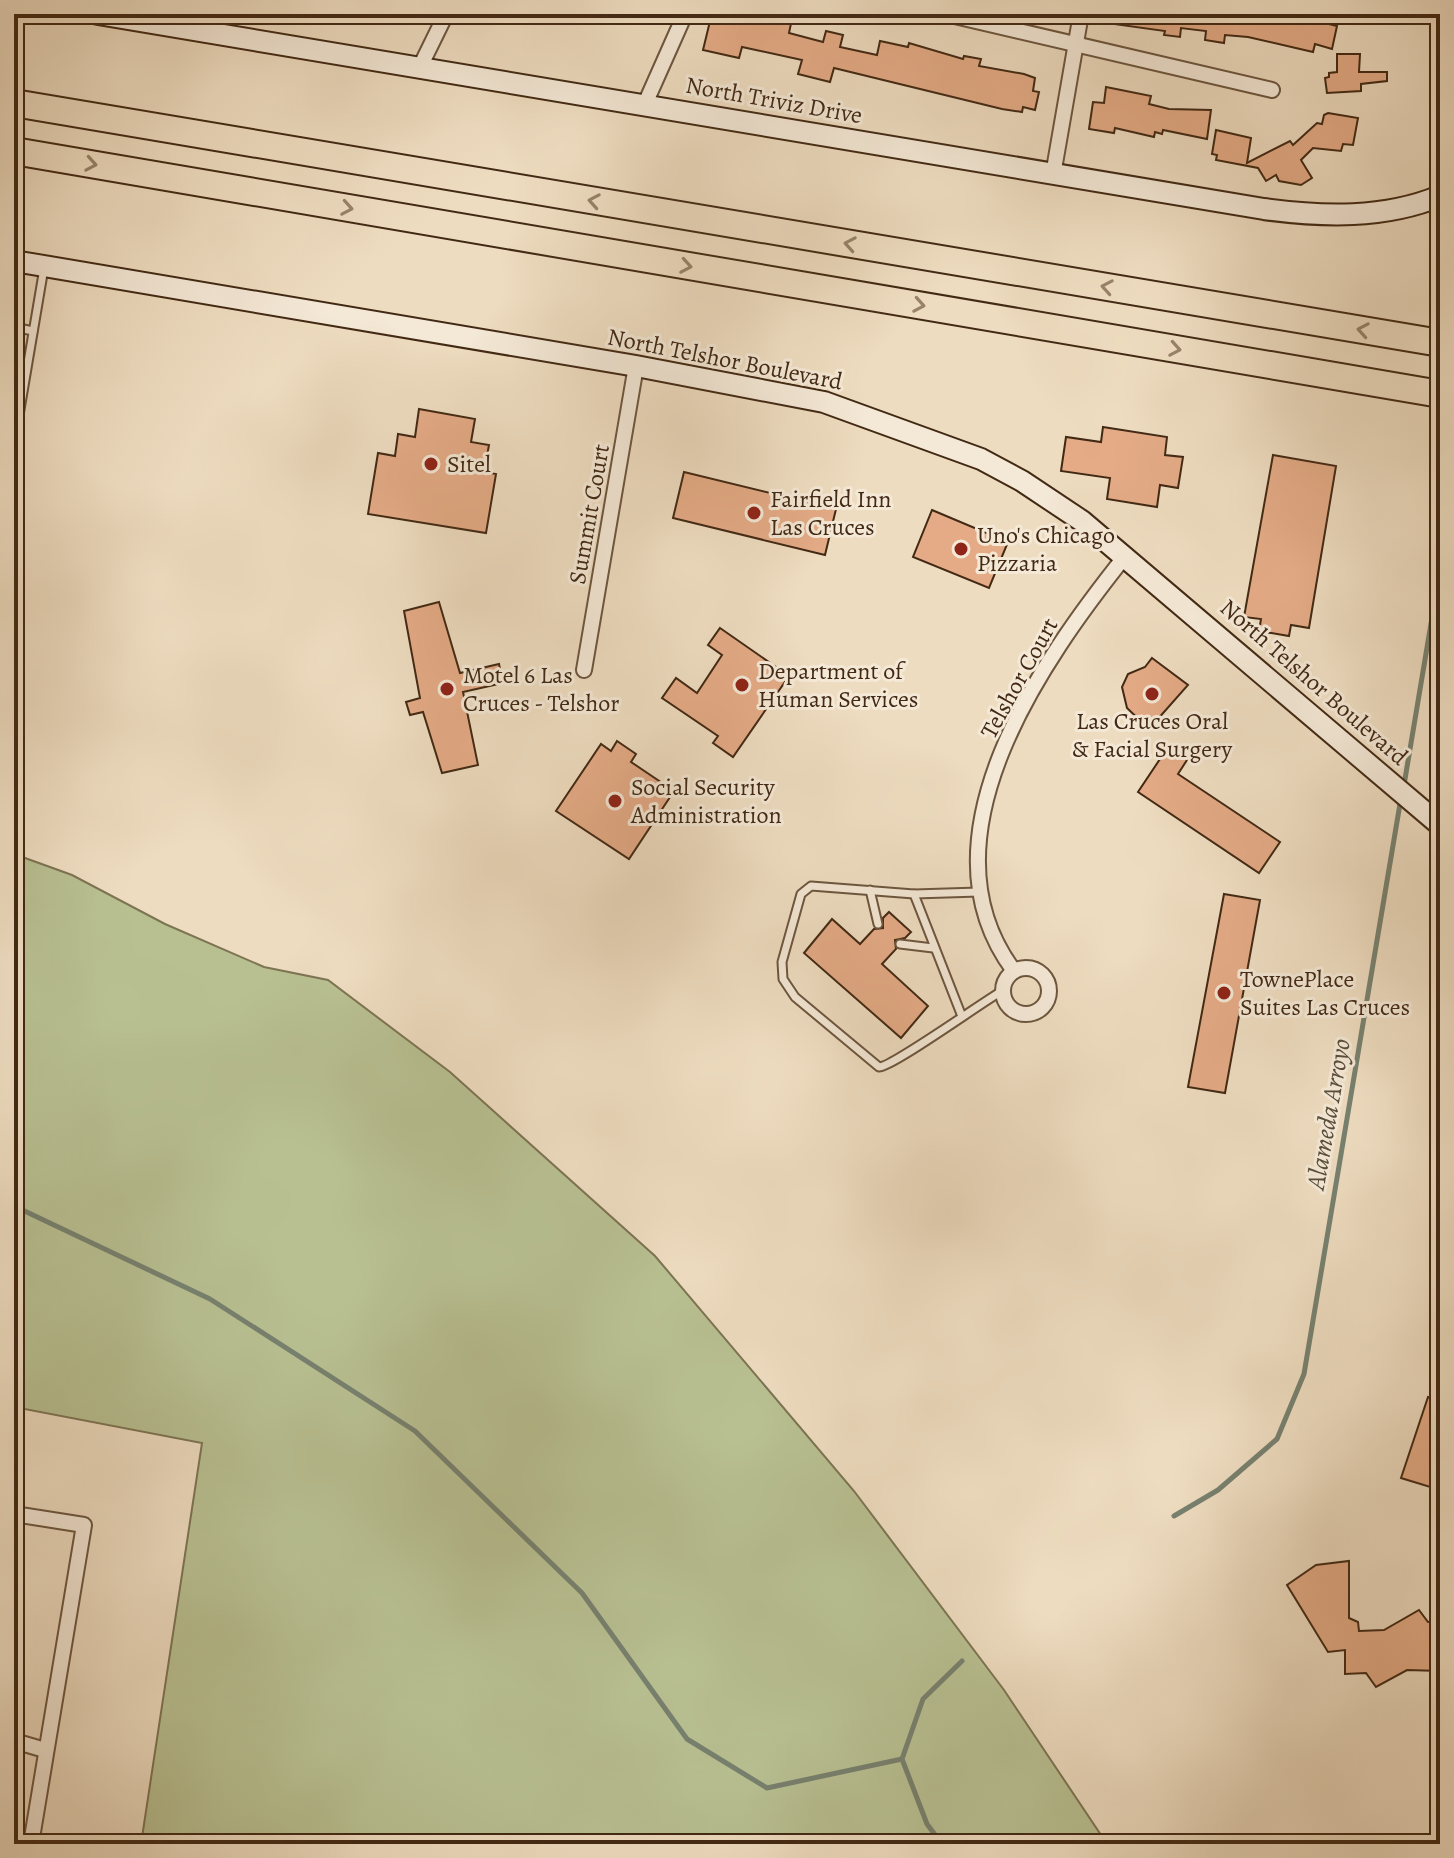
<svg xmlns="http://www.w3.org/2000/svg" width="1454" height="1858" viewBox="0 0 1454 1858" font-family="Alegreya,serif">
<rect width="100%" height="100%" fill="#eedcc0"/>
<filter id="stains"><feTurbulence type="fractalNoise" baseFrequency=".0025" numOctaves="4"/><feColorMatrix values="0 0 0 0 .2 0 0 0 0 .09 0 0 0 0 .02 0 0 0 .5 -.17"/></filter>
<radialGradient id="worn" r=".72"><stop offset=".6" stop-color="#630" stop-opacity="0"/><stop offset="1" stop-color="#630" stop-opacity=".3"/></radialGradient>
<!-- green -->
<polygon fill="#b8c092" stroke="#7d7453" stroke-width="2" points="14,854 72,875 165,924 264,967 328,980 450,1072 655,1256 854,1491 1004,1690 1107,1844 141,1844 202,1443 14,1407"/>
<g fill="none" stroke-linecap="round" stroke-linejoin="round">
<!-- stream -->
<g stroke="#77816f" stroke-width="5">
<polyline points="1404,785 1440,570"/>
<polyline points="14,1206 210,1299 415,1431 582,1593 687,1739 767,1788 902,1759"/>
<polyline points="1174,1516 1218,1490 1277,1439 1304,1374 1401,798"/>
<polyline points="942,1844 927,1824 902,1759 923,1699 962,1661"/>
</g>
</g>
<!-- building -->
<g fill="#e4ab86" stroke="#422914" stroke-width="2">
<polygon points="757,14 793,14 789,33 823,42 826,31 843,35 840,47 877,55 880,41 908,47 909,43 963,59 964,56 981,59 979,66 1024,74 1035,78 1033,91 1039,92 1035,110 1023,107 1022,112 1002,109 834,68 830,82 798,74 802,60 742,47 739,58 703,50 710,21 732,24 734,16 755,21"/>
<polygon points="1092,14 1288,14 1337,26 1332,49 1315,44 1313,52 1248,37 1225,35 1224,43 1205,40 1206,31 1181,28 1180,37 1164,35 1165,31 1092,21"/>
<polygon points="1337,54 1360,54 1359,72 1387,72 1387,81 1361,84 1361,91 1327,93 1325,78 1329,77 1329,73 1337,72"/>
<polygon points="1106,87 1151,96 1149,104 1169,109 1211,110 1207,139 1163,130 1162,134 1155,132 1154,137 1115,128 1114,133 1089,129 1093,102 1104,103"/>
<polygon points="1328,113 1358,118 1353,145 1343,144 1341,151 1313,148 1301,160 1312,178 1301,185 1279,181 1276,175 1266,181 1258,168 1216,160 1217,155 1212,154 1216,130 1251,138 1247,163 1290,141 1293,145 1317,123 1322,124 1324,115"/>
<polygon points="419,409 475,419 471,442 489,445 484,472 496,474 486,533 368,514 378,453 395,456 398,434 415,437"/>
<polygon points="1103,427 1167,437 1165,455 1183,457 1178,488 1160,485 1157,507 1107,499 1110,478 1061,471 1066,437 1101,442"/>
<polygon points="1273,455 1336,466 1309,628 1291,625 1289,636 1259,631 1261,619 1244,617"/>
<polygon points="684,472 836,509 825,555 673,518"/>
<polygon points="932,510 1008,542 989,588 913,557"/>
<polygon points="439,602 460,673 499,664 503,683 463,692 478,765 442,773 423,712 410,715 406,702 420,698 404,611"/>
<polygon points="720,628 789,676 733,757 713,743 718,736 662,698 676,678 697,693 722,655 708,645"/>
<polygon points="1152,658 1188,685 1149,729 1127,708 1122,687 1128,674 1145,667"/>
<polygon points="617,741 636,754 631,762 674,791 629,859 556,811 601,744 611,751"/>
<polygon points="1168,747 1187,760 1178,774 1280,842 1259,873 1138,792"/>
<polygon points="1224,894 1260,900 1225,1093 1188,1087"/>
<polygon points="889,912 911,932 905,938 895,940 896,949 882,964 928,1006 901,1038 804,953 832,919 860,944 874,929 883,928 883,918"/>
<polygon points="1428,1397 1440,1401 1440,1490 1401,1478"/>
<polygon points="1349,1561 1349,1618 1358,1622 1359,1631 1384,1630 1419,1610 1428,1622 1440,1621 1440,1671 1407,1670 1376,1687 1366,1673 1345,1674 1345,1650 1328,1652 1287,1585 1316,1565"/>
</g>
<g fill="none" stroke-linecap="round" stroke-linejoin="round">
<!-- lane casing -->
<g stroke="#6d563f" stroke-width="11">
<g id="lane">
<polyline points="14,327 33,331"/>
<polyline points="14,445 44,268"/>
<polyline points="870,890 878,924"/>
<path d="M979,892l-65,2 -103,-8 -10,8 -19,68 1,17 12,18 84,70c13,0 102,-64 123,-76"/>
<polyline points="914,894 961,1014"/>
<polyline points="900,944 933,948"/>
</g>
</g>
<!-- street casing -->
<g stroke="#6d563f" stroke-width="18">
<g id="street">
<polyline points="946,14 1272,90"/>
<polyline points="207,35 212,14"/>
<polyline points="421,65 446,14"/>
<polyline points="645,104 685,14"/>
<polyline points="1053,175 1081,14"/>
<polyline points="584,670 636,366"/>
<circle cx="1026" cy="991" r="23"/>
<path d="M1014,971c-99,-132 28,-311 112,-416"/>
<polyline points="14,1514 84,1525 31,1844"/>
<polyline points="14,1741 45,1750"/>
</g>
</g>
<!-- secondary casing -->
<g stroke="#422914" stroke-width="24">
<g id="secondary">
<path d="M98,14l1166,195c59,8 120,10 176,-13"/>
<polyline points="14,261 636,366 824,402 981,459 1022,481 1082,521 1440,825"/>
</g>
</g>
<!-- highway casing -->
<g stroke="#422914" stroke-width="30">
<g id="highway">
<polyline points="14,103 1440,343"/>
<polyline points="14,151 1440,394"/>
</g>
</g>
<!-- lane -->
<use href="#lane" stroke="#f4e8d6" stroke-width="7"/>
<!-- street -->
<use href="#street" stroke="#f4e8d6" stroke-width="14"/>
<!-- secondary -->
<use href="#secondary" stroke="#f4e8d6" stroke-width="20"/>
<!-- highway -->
<use href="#highway" stroke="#eedcc0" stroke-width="26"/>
</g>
<!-- one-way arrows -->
<defs><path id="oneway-chevron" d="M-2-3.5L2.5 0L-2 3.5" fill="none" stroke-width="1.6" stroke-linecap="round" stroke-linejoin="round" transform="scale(2)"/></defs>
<g stroke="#98826a">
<use href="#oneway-chevron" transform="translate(91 164) rotate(10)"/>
<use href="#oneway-chevron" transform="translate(594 201) rotate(-170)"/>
<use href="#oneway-chevron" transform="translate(347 208) rotate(10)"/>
<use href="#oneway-chevron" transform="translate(850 244) rotate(-170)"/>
<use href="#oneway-chevron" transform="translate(686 266) rotate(10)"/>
<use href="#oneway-chevron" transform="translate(1107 287) rotate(-170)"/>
<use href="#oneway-chevron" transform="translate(919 305) rotate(10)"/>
<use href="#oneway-chevron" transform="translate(1363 330) rotate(-170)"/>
<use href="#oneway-chevron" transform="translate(1175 349) rotate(10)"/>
</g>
<!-- markers -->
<g fill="#8f2418" stroke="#f4e8d6" stroke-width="3">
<circle cx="431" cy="464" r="8"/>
<circle cx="754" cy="513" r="8"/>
<circle cx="961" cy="549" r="8"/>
<circle cx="742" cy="685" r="8"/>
<circle cx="447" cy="689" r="8"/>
<circle cx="1152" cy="694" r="8"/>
<circle cx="615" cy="801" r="8"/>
<circle cx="1224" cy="993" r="8"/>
</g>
<g text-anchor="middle" stroke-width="6" stroke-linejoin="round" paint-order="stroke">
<!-- street labels -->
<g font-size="24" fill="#422914" stroke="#f4e8d6">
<text transform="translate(774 100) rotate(10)" y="8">North Triviz Drive</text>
<text transform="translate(725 359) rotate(11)" y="8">North Telshor Boulevard</text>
<text transform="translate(589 514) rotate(-80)" y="8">Summit Court</text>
<text transform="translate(1019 678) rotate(-61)" y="8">Telshor Court</text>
<text transform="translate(1314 682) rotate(41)" y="8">North Telshor Boulevard</text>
</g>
<!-- poi labels -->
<g font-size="24" fill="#422914" stroke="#f4e8d6" text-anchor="start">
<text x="447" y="472">Sitel</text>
<text x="770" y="507">Fairfield Inn<tspan x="770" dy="28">Las Cruces</tspan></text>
<text x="977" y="543">Uno's Chicago<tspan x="977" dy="28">Pizzaria</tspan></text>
<text x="758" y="679">Department of<tspan x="758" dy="28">Human Services</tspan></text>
<text x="463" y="683">Motel 6 Las<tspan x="463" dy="28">Cruces - Telshor</tspan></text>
<text x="1152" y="729" text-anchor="middle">Las Cruces Oral<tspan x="1152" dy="28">&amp; Facial Surgery</tspan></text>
<text x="631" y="795">Social Security<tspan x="631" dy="28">Administration</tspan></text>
<text x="1240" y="987">TownePlace<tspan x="1240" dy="28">Suites Las Cruces</tspan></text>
</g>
<!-- water labels -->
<g font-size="26" font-style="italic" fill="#584e3a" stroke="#f4e8d6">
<text transform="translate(1328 1114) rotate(-80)" y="9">Alameda Arroyo</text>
</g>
</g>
<!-- margin -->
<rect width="1454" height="1858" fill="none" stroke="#eedcc0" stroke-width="48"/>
<rect x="16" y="16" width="1422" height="1826" fill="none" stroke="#422914" stroke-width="4"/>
<rect x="24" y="24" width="1406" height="1810" fill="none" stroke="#422914" stroke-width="2"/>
<rect width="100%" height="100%" filter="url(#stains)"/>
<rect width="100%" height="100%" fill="url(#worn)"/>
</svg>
